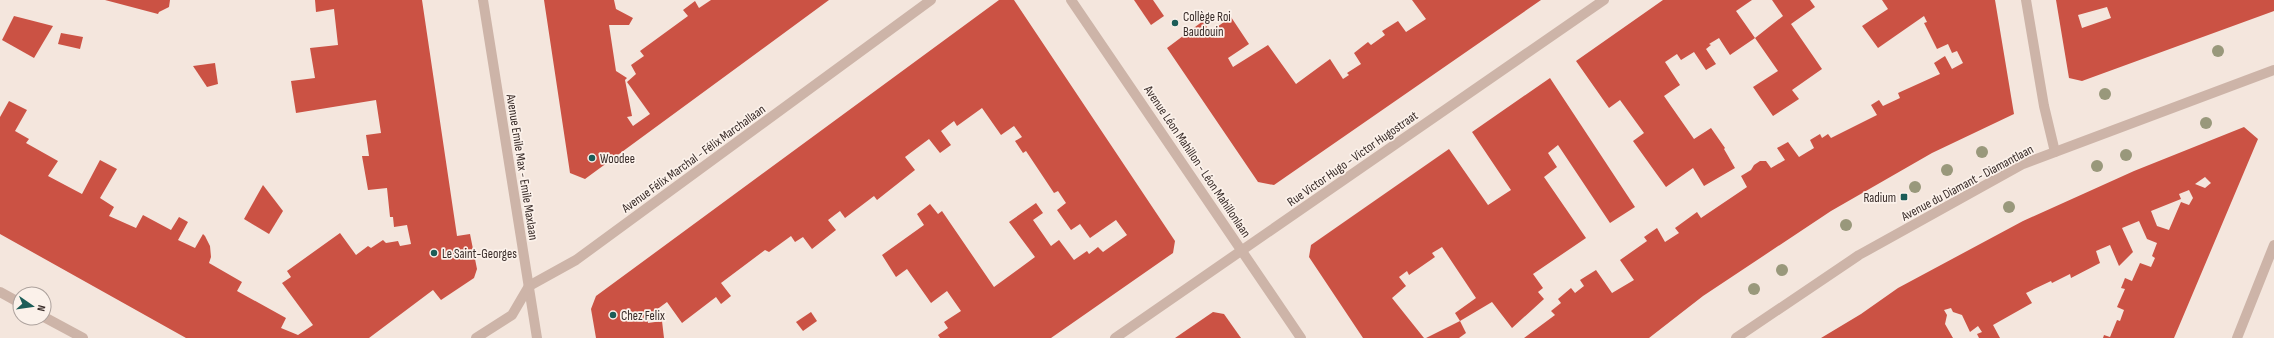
<svg xmlns="http://www.w3.org/2000/svg" width="2274" height="338" viewBox="0 0 2274 338" font-family="'Sofia Sans Condensed',sans-serif">
<rect width="100%" height="100%" fill="#f4e6dd"/>
<!-- building -->
<g fill="#cb5244" fill-rule="evenodd">
<polygon points="105,0 170,0 169,7 159,12 158,14"/>
<polygon points="315,0 422,0 457,236 470,234 477,269 474,278 441,300 433,290 369,338 186,338 0,234 0,117 9,101 27,110 15,131 29,139 26,143 58,161 48,176 82,194 100,160 117,169 100,198 114,207 109,216 136,228 143,215 171,230 179,217 188,222 178,240 195,248 203,234 205,236 210,246 211,257 209,263 242,282 237,291 286,318 281,328 298,335 313,325 282,283 291,277 287,271 340,233 356,255 368,246 371,248 383,240 386,243 398,241 400,246 411,244 407,225 394,227 393,217 390,217 387,188 368,190 362,156 369,156 366,135 381,133 376,100 296,113 291,81 315,78 310,48 338,45 334,9 316,12"/>
<polygon points="544,0 614,0 616,9 633,18 629,25 609,25 616,71 627,78 625,80 632,116 627,117 633,126 650,114 627,82 636,74 631,65 644,56 640,51 688,16 683,10 695,1 699,8 711,0 829,0 585,179 570,173"/>
<polygon points="999,0 1014,0 1175,241 1173,253 1051,338 940,338 938,335 948,328 944,322 961,311 947,291 931,303 907,269 896,277 882,255 924,225 917,214 930,204 938,214 942,211 994,287 1035,257 1009,222 1036,203 1043,213 1033,220 1051,246 1059,240 1074,260 1087,251 1089,254 1098,247 1103,252 1127,235 1116,220 1090,238 1080,224 1071,230 1057,210 1066,203 1058,191 1054,193 1026,151 1023,153 1015,141 1022,137 1014,126 1001,135 982,108 957,126 954,121 941,131 951,145 940,153 929,139 905,157 915,170 877,200 874,196 845,218 840,211 828,220 836,230 812,249 803,237 795,242 791,236 769,252 765,250 721,283 731,296 721,304 716,297 682,323 667,302 648,316 648,323 662,321 664,338 596,338 591,309 596,296"/>
<polygon points="1134,0 1153,0 1164,16 1151,25"/>
<polygon points="1412,0 1541,0 1274,185 1258,182 1167,48 1203,21 1210,32 1231,17 1249,44 1228,58 1233,67 1268,45 1296,84 1330,59 1343,79 1349,75 1347,73 1361,64 1354,53 1368,42 1371,45 1385,35 1382,31 1398,21 1406,32 1426,19"/>
<polygon points="1663,0 1752,0 1736,11 1755,38 1730,55 1719,38 1709,44 1711,45 1706,49 1716,64 1706,70 1694,52 1681,60 1677,54 1665,62 1680,85 1664,96 1694,139 1711,128 1725,148 1724,149 1735,168 1704,186 1693,168 1666,187 1633,141 1644,133 1620,100 1609,108 1576,61"/>
<polygon points="1772,0 1810,0 1815,7 1791,24 1822,69 1792,90 1799,99 1773,116 1753,87 1778,71 1755,38 1783,16"/>
<polygon points="1882,0 1995,0 2014,114 1932,153 1831,211 1703,296 1649,338 1524,338 1555,315 1551,311 1561,303 1558,299 1571,288 1575,293 1584,286 1580,280 1596,270 1612,293 1634,280 1620,260 1647,241 1644,237 1657,228 1665,242 1679,233 1675,228 1697,212 1701,218 1747,187 1741,176 1751,170 1754,165 1760,161 1766,161 1771,168 1785,160 1777,148 1788,142 1799,157 1814,148 1810,140 1820,134 1822,138 1828,134 1831,138 1877,115 1871,105 1879,100 1883,106 1900,98 1898,93 1940,74 1934,63 1945,56 1952,69 1963,63 1957,51 1952,53 1948,44 1937,49 1924,23 1927,22 1924,16 1878,48 1862,26 1888,9"/>
<path d="M2056,0h218v11l-192,70 -13,-3zM2107,7l4,11 -29,10 -4,-13z"/>
<polygon points="14,16 53,26 34,58 2,40"/>
<polygon points="61,33 83,37 80,49 58,44"/>
<polygon points="215,63 218,84 207,87 193,66"/>
<polygon points="1550,78 1635,207 1610,223 1558,145 1548,153 1557,167 1544,177 1586,238 1533,274 1543,288 1538,292 1544,299 1512,328 1492,302 1460,321 1455,313 1476,298 1442,247 1432,253 1435,257 1409,275 1407,271 1399,277 1406,286 1392,298 1424,338 1363,338 1309,257 1311,245 1449,149 1488,205 1511,190 1472,132"/>
<path d="M2244,127l14,12 -84,199h-71l1,-3 6,2 7,-17 3,1 4,-11 -7,-3 8,-18 -4,-1 4,-10 7,3 8,-18 11,4 4,-9 -3,-2 5,-13 -10,-4 -8,-18 -17,7 11,24 -14,14 -9,-21 -14,6 4,12 -29,15 -1,-4 -18,9 -1,-2 -25,12 6,10 -39,22 7,13h-21l-2,-4 5,-2 -4,-6 -8,6 -8,-17 -9,-3 -2,-4 -7,2 3,5 -2,9 8,14h-132l40,-24 37,-26 125,-67 111,-50zM2205,177l6,6 -6,5 -10,-4zM2189,190l4,8 -4,7 -8,-3 -12,28 -12,-4 -6,-15 30,-12 -2,-5z"/>
<polygon points="263,185 283,211 269,234 244,219"/>
<polygon points="811,312 817,321 803,331 796,322"/>
<polygon points="1213,312 1224,314 1241,338 1175,338"/>
<polygon points="1460,321 1466,333 1459,338 1426,338"/>
</g>
<g fill="none" stroke-linecap="round" stroke-linejoin="round">
<!-- minor -->
<g stroke="#cdb4a8" stroke-width="10">
<polyline points="483,0 537,338"/>
<polyline points="1071,0 1301,338"/>
<polyline points="2026,0 2044,106 2055,152"/>
<polyline points="0,292 20,303"/>
<polyline points="44,317 83,338"/>
<polyline points="476,338 512,315 529,286 576,260 931,0"/>
<polyline points="1115,338 1604,0"/>
<polyline points="1736,338 1859,255 2023,164 2274,70"/>
<polyline points="2237,338 2274,245"/>
</g>
</g>
<!-- trees -->
<g fill="#99987b">
<circle cx="2218" cy="51" r="6"/>
<circle cx="2105" cy="94" r="6"/>
<circle cx="2206" cy="123" r="6"/>
<circle cx="1982" cy="152" r="6"/>
<circle cx="2126" cy="155" r="6"/>
<circle cx="2097" cy="166" r="6"/>
<circle cx="1947" cy="170" r="6"/>
<circle cx="1915" cy="187" r="6"/>
<circle cx="2009" cy="207" r="6"/>
<circle cx="1846" cy="225" r="6"/>
<circle cx="1782" cy="270" r="6"/>
<circle cx="1754" cy="289" r="6"/>
</g>
<!-- markers -->
<g fill="#1c5d58" stroke="#fbf1ea" stroke-width="1.5">
<circle cx="1175" cy="23" r="4"/>
<circle cx="592" cy="158" r="4"/>
<rect x="1900" y="193" width="8" height="8" rx="2"/>
<circle cx="434" cy="253" r="4"/>
<circle cx="613" cy="315" r="4"/>
</g>
<g text-anchor="middle" stroke-width="3.5" stroke-linejoin="round" paint-order="stroke">
<!-- poi labels -->
<g font-size="13" fill="#392c29" stroke="#fbf1ea" text-anchor="start">
<text x="1183" y="21">Collège Roi<tspan x="1183" dy="15">Baudouin</tspan></text>
<text x="600" y="163">Woodee</text>
<text x="1896" y="202" text-anchor="end">Radium</text>
<text x="442" y="258">Le Saint-Georges</text>
<text x="621" y="320">Chez Felix</text>
</g>
<!-- street labels -->
<g font-size="13" fill="#392c29" stroke="#fbf1ea">
<text transform="translate(693 158) rotate(-36)" y="5">Avenue Félix Marchal - Félix Marchallaan</text>
<text transform="translate(1352 158) rotate(-35)" y="5">Rue Victor Hugo - Victor Hugostraat</text>
<text transform="translate(1198 161) rotate(56)" y="5">Avenue Léon Mahillon - Léon Mahillonlaan</text>
<text transform="translate(523 167) rotate(81)" y="5">Avenue Emile Max - Emile Maxlaan</text>
<text transform="translate(1967 182) rotate(-28)" y="5">Avenue du Diamant - Diamantlaan</text>
</g>
</g>
<!-- north arrow -->
<g transform="translate(32 306) rotate(103)"><circle r="19" fill="#fbf1ea" stroke="#ada29d"/>
<path d="M0-3L7 15L0 10L-7 15Z" fill="#1c5d58"/>
<text y="-6" font-size="11" font-weight="bold" text-anchor="middle" fill="#392c29">N</text>
</g>
</svg>
